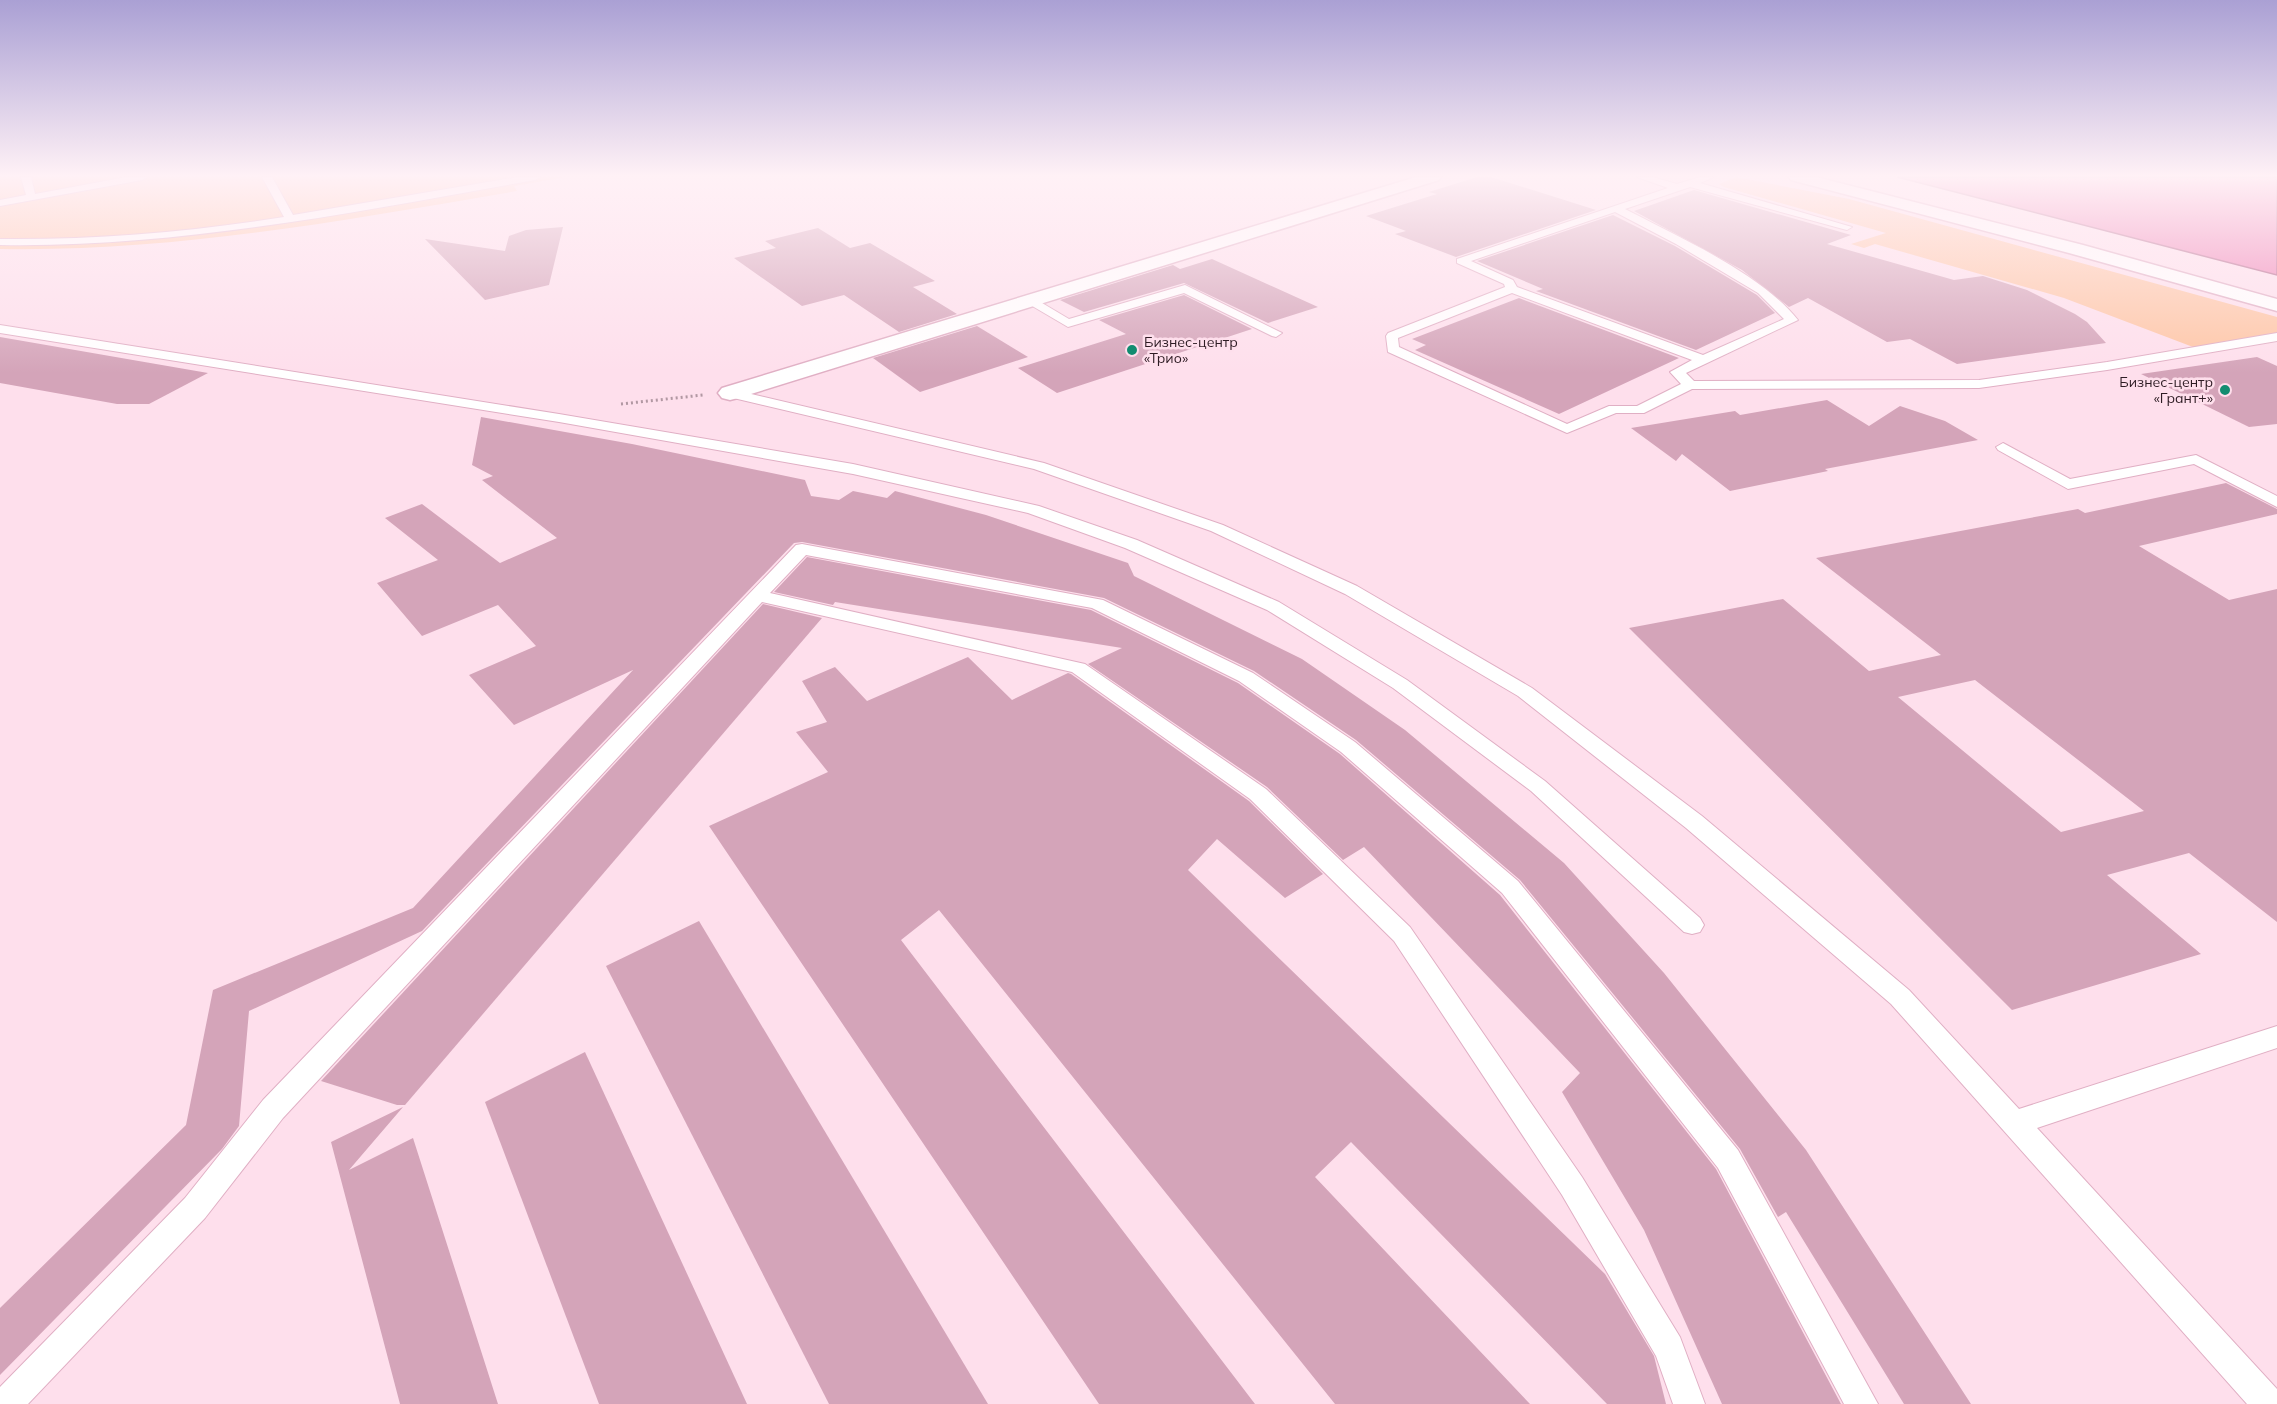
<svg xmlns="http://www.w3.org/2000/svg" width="2277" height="1404" viewBox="0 0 2277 1404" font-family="Mulish,sans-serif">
<rect width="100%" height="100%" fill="#fedfec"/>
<!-- green -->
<g fill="#fec6a6">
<path d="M0,177h566l-52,9 3,5c-171,29 -342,61 -517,58z"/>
<polygon points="1736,177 1849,199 2277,317 2277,333 2193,347 2064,298 1875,244 1864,248 1851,244 1886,233 1724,187 1719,184"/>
</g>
<!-- water -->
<polygon fill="#ee83b6" stroke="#b4648a" stroke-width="1.5" points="1897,177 2277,177 2277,275"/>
<!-- building -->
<g fill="#d4a4b9" fill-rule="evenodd">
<polygon points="1477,177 1491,177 1596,210 1456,257 1395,234 1406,231 1366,216 1437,194 1429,192"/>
<polygon points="1694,190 1851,235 1827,244 1954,280 1983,276 2027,290 2075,314 2087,322 2106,343 1957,364 1910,339 1887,342 1808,298 1789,307 1742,270 1634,211"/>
<polygon points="1613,215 1675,246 1757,295 1775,313 1696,350 1536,291 1543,289 1477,261"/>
<polygon points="563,227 549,285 485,300 425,239 505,251 509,236 526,230"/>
<polygon points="818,228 850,248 870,243 935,281 913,287 957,314 899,332 844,295 802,306 734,258 776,248 765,241"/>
<polygon points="1212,259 1318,307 1268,323 1184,283 1084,312 1060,300 1173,265 1180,269"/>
<polygon points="1184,295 1252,329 1057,393 1018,368 1126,334 1099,320"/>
<polygon points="1519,298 1679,358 1559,414 1415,350 1426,345 1412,339"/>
<polygon points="977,326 1028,357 920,392 873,358"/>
<polygon points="0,337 208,373 149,404 117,404 0,383"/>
<polygon points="2257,357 2277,366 2277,424 2249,427 2141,374"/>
<polygon points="1827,400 1869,426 1900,406 1945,421 1978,440 1825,469 1828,471 1730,491 1682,454 1676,461 1631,428 1735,411 1740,415"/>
<polygon points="481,417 632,444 805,480 811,496 839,500 853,491 887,498 895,491 986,515 1128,563 1134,576 1302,659 1405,730 1564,863 1664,973 1806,1150 1971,1404 1904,1404 1786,1212 1778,1217 1740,1149 1520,880 1356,740 1254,671 1104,598 802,542 794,543 422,931 249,1011 239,1126 222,1149 0,1375 0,1308 186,1125 213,990 413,908 633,670 514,725 469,675 536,646 498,605 422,636 377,583 438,560 385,518 422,504 500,563 557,538 482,480 493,476 472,465"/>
<path d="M2226,483l51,26v5l-138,32 90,54 48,-11v333l-88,-69 -82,22 94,79 -189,56 -383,-382 154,-29 86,72 72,-16 -125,-97 262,-49 7,4zM1975,680l169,131 -83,21 -163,-135z"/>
<polygon points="807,557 1091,610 1238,683 1340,754 1500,895 1716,1169 1841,1404 1722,1404 1644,1230 1562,1092 1580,1073 1364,847 1343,860 1267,787 1088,664 1122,648 835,602 833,605 774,592"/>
<polygon points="763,604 822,618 405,1105 397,1105 321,1081"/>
<polygon points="968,657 1012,700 1068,673 1071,674 1249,801 1323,874 1285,898 1217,839 1188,870 1605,1274 1654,1356 1666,1404 1607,1404 1351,1142 1315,1177 1530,1404 1335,1404 939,910 901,940 1255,1404 1099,1404 709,826 828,772 796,732 827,722 802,681 835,667 867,701"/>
<polygon points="699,921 988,1404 829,1404 606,966"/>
<polygon points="585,1052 747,1404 599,1404 485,1102"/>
<polygon points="403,1107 349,1170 413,1138 498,1404 400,1404 331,1142"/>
</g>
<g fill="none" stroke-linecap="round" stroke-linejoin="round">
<!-- lane casing -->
<g stroke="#e0afc4" stroke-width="2">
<g id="lane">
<polygon points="21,177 31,177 35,194 127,177 147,177 142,180 0,206 0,200 26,195"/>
<path d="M262,177h10l21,38 225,-38h22l-5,3c-177,31 -354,68 -535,65v-6c95,1 189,-7 284,-22z"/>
<path d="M1637,177h15l25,7 23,-7h14l-14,6 152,44 -5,3 -4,-1 -153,-42 -65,22c52,27 137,65 173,111l-112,53 8,8 285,-1 128,-18 170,-29v8l-170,29 -128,18 -287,1 -48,24h-28l-49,20 -179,-81 -2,-16 2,-3 117,-46 -1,-3 -47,-21v-4l211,-71zM1615,212l61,32 82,49 26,26 -81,36 -186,-68 -4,-7 -42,-19zM1512,293l180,67 -22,12 11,12 -44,22h-28l-42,18 -168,-77 -1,-9z"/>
<polygon points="1185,285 1282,333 1276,337 1272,336 1184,293 1068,327 1022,300 1028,296 1032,297 1069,319"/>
<polygon points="0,325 559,414 853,464 1039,506 1137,540 1279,602 1407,680 1545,781 1700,918 1704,925 1700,932 1692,934 1684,932 1531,791 1393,688 1267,610 1125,548 1028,513 853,474 559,422 0,333"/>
<polygon points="730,389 1044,463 1223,525 1357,586 1532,688 1702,816 1909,990 2019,1109 2277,1026 2277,1048 2037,1128 2277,1389 2277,1404 2247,1404 1891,1004 1686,828 1518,696 1345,594 1211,531 1034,469 725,396 723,393 725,390"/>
<polygon points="2003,443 2070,479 2196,455 2277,496 2277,507 2194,464 2068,489 1998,450 1996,447"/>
<polygon points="802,544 1103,600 1253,673 1355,742 1518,881 1738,1150 1878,1404 1844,1404 1718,1168 1502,893 1341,752 1239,681 1092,608 806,555 770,593 1085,664 1266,789 1410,927 1582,1177 1680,1337 1705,1404 1673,1404 1656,1356 1562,1195 1394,941 1250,799 1072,672 762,602 283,1118 205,1218 28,1404 0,1404 0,1387 185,1198 263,1100 796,545"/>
</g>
</g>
<!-- street casing -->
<g stroke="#e0afc4" stroke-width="3">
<polygon id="street" points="1416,177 1441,177 1439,180 738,398 730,400 722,398 718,393 722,388"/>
</g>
<!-- primary casing -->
<g stroke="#e0afc4" stroke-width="3">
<polygon id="primary" points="1789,177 1816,177 2083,245 2277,299 2277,311 2069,253 1791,180"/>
</g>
<!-- path -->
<polyline stroke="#b298a3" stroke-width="3" stroke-dasharray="2 3" stroke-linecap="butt" points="621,404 703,395"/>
<!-- lane -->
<use href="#lane" fill="#fff" fill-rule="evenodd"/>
<!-- street -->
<use href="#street" fill="#fff" fill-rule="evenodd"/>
<!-- primary -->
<use href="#primary" fill="#fff" fill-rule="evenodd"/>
</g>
<!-- sky -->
<linearGradient id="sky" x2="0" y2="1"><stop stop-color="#aaa0d4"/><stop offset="0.47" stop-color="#fff1f6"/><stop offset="1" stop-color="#fff1f6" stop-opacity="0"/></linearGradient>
<rect width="2277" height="373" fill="url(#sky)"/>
<!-- markers -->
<g fill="#118c70" stroke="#fedfec" stroke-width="2">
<circle cx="1132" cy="350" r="6"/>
<circle cx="2225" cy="390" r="6"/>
</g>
<g text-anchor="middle" stroke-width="5" stroke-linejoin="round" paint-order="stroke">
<!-- far-poi labels -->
<g font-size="14" fill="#2e1c24" stroke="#fedfec" text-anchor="start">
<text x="1144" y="347">Бизнес-центр<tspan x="1144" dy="16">«Трио»</tspan></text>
<text x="2213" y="387" text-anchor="end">Бизнес-центр<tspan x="2213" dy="16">«Грант+»</tspan></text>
</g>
</g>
</svg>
